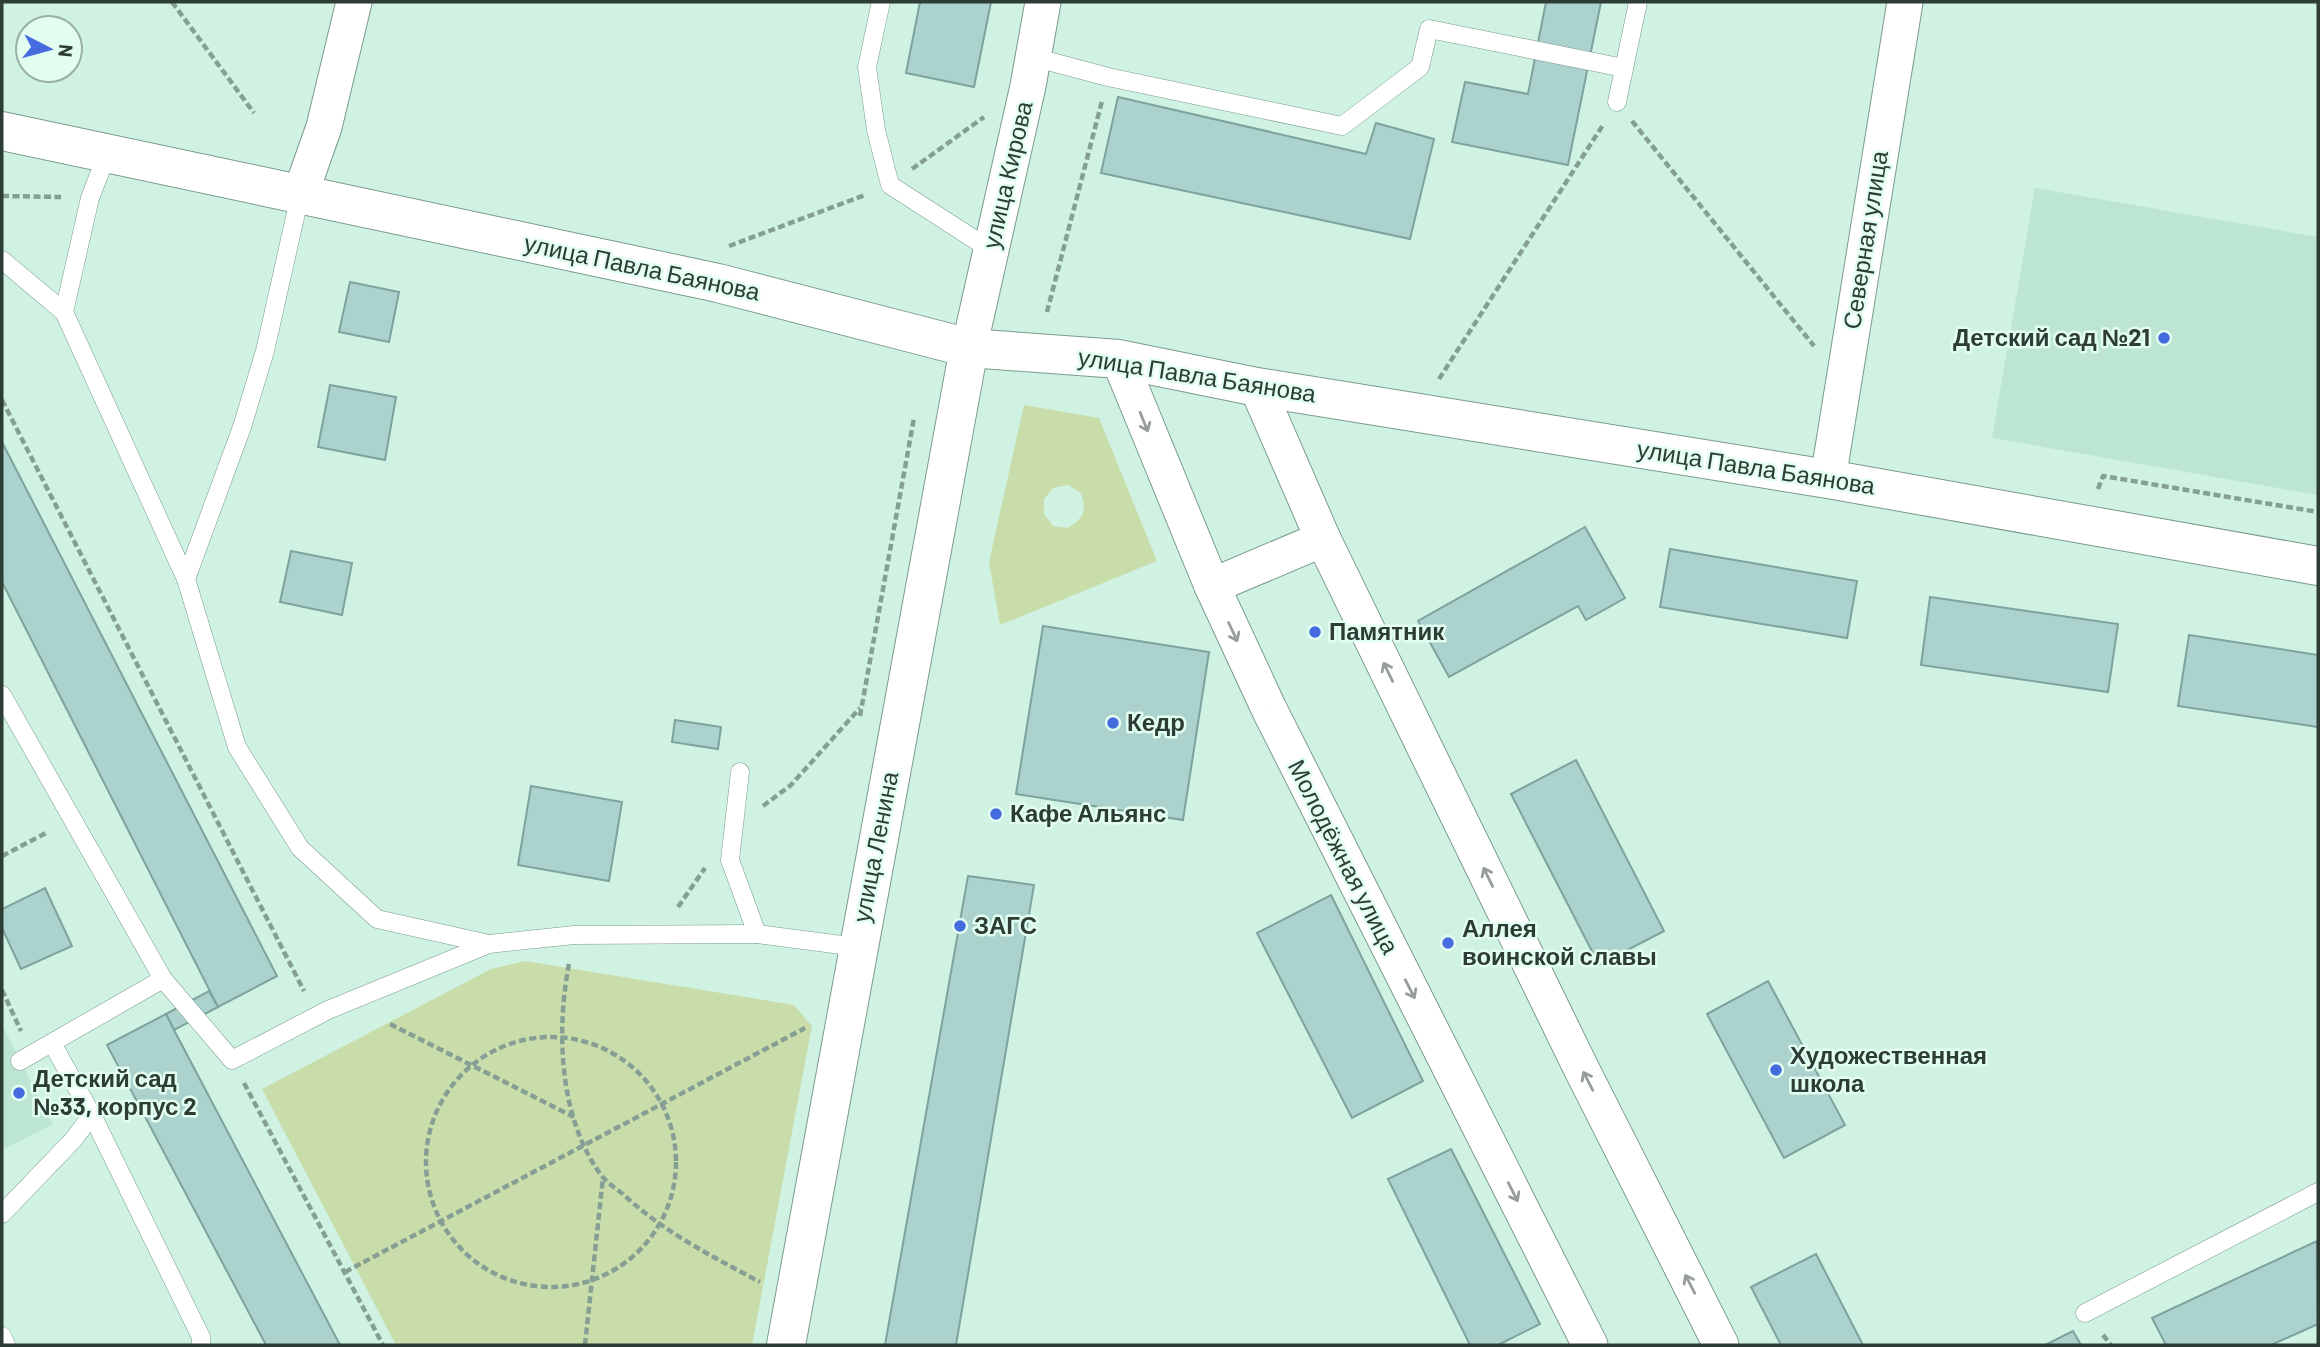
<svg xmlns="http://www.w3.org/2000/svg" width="2320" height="1347" viewBox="0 0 2320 1347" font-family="Barlow,sans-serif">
<rect width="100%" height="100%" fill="#cff2e2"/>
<!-- built -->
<g fill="#bce6d2">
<polygon points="2035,188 2318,237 2318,495 1992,438"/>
<polygon points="2,1025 53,1124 2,1150"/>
</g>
<!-- green -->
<g fill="#c9ddab" fill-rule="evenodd">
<path d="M1024,405l75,13 58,143 -157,64 -11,-63zM1068,485l13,8c6,17 3,25 -13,35l-15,-2 -9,-12v-15l9,-11z"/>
<polygon points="525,961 794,1005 812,1026 752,1345 396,1345 262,1089 491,969"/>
</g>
<!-- building -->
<g fill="#abd2cc" stroke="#7da39e" stroke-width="2">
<polygon points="920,2 991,2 974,87 906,73"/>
<polygon points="1546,2 1601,2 1568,165 1452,142 1465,82 1528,94"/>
<polygon points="1118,97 1366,154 1376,123 1434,139 1410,239 1101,173"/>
<polygon points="350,282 399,292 389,342 339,332"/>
<polygon points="330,385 396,397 385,460 318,447"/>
<polygon points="2,442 277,976 218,1007 2,582"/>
<polygon points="1585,527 1625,598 1586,620 1578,606 1449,677 1418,621"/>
<polygon points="1670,549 1857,581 1847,638 1660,607"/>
<polygon points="291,551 352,563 342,615 280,602"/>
<polygon points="1930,597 2118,624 2108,692 1921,665"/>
<polygon points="1043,626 1209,652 1183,820 1016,794"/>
<polygon points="2189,635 2318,655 2318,727 2178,706"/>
<polygon points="675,720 721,727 718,749 672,742"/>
<polygon points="1576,760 1664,931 1599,965 1511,794"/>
<polygon points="531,786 622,802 609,881 518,865"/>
<polygon points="968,876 1034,885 956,1345 885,1345"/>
<polygon points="45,888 72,946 21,969 2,928 2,909"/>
<polygon points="1331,895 1423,1081 1352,1118 1257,933"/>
<polygon points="1768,981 1845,1125 1784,1158 1707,1014"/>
<polygon points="209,991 218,1007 174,1030 166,1014"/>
<polygon points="166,1014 174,1030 340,1345 266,1345 107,1045"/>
<polygon points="1451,1149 1540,1324 1498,1345 1470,1345 1388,1179"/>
<polygon points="2317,1241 2318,1324 2271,1345 2166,1345 2152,1318"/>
<polygon points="1816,1254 1863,1345 1781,1345 1751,1287"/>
<polygon points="2073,1331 2081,1345 2045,1345"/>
</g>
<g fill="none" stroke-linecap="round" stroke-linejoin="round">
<!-- service casing -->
<g stroke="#7b9b8d" stroke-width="19">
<g id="service">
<polyline points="881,2 867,67 876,130 890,185 991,250"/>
<polyline points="1033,57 1108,77 1342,126 1420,67 1429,29 1624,68"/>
<polyline points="1617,102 1638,2"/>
<polyline points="107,154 90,198 64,312 186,579"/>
<polyline points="300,195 265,351 242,427 186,579 237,747 300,848 377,919 489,944"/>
<polyline points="2,260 64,312"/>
<polyline points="2,695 163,979 20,1061"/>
<polyline points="740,772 730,860 757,934 857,947"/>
<polyline points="163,979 232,1060 328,1010 489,944 574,935 757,934"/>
<polyline points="52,1043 92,1115 201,1337 201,1345"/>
<polyline points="2,1214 73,1140 92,1115"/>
<polyline points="2085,1313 2318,1192"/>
<polyline points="2,1336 6,1345"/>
</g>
</g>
<!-- minor casing -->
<g stroke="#7b9b8d" stroke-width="37">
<g id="minor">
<polyline points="300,195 324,127 354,2"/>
<polyline points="969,348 1028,86 1043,2"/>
<polyline points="1119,359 1212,586 1269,709 1590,1345"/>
<polyline points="1257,387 1323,539 1580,1066 1721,1345"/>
<polyline points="1828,479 1905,2"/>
<polyline points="1212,586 1323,539"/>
</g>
</g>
<!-- tertiary casing -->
<g stroke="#7b9b8d" stroke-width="40">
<polyline id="tertiary" points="969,348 1119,359 1257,387 1828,479 2318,566"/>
</g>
<!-- secondary casing -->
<g stroke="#7b9b8d" stroke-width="40">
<polyline id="secondary" points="2,131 718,283 969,348 786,1345"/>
</g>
<!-- path -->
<g stroke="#869f94" stroke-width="4.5" stroke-dasharray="7 3.5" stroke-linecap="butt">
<polyline points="172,2 254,113"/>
<polyline points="1632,121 1814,346"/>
<polyline points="912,169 984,117"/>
<polyline points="2,196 61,197"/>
<polyline points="729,246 865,195"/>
<polyline points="1047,312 1102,101"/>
<polyline points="1439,379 1603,125"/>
<polyline points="2,400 304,991"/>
<polyline points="2098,489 2103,476 2318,512"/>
<polyline points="860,716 914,418"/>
<polyline points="763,806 791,785 860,708"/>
<polyline points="2,856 48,832"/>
<polyline points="678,907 705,868"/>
<path d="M569,964c-13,67 -10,154 32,211 6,8 16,14 24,21 39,36 88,61 135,86"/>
<polyline points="2,990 21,1031"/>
<polyline points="390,1024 574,1117"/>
<circle cx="551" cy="1162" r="125"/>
<polyline points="244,1083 383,1345"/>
<polyline points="345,1272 805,1028"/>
<polyline points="2103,1335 2111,1345"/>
<polyline points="585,1345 603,1177"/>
</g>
<!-- service -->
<use href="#service" stroke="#fff" stroke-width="18"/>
<!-- minor -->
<use href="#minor" stroke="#fff" stroke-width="35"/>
<!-- tertiary -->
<use href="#tertiary" stroke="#fff" stroke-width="38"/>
<!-- secondary -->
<use href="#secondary" stroke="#fff" stroke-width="38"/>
</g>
<!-- one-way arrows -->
<defs><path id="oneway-shaft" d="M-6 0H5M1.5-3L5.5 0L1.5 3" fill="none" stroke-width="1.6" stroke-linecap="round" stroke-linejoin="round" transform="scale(1.75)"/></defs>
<g stroke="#969e9a">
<use href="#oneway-shaft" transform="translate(1144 422) rotate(68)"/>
<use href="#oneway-shaft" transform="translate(1233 632) rotate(65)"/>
<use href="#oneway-shaft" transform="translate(1388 672) rotate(-116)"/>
<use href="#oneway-shaft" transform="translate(1488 877) rotate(-116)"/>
<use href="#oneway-shaft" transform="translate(1410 989) rotate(63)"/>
<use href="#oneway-shaft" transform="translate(1588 1081) rotate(-117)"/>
<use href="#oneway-shaft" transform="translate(1513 1192) rotate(63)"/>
<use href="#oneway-shaft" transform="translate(1690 1284) rotate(-117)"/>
</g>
<!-- markers -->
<g fill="#456bde" stroke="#e2fef1" stroke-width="2.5">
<circle cx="2164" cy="338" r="7"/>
<circle cx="1315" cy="632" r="7"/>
<circle cx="1113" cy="723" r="7"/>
<circle cx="996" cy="814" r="7"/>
<circle cx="960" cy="926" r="7"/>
<circle cx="1448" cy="943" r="7"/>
<circle cx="1776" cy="1070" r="7"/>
<circle cx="19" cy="1093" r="7"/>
</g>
<g text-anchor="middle" stroke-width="5" stroke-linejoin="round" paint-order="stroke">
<!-- street labels -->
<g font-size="24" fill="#2e3c36" stroke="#e2fef1">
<text transform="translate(1008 175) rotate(-77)" y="8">улица Кирова</text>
<text transform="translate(1866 240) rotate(-81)" y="8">Северная улица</text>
<text transform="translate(642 268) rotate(12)" y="8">улица Павла Баянова</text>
<text transform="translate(1197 376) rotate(9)" y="8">улица Павла Баянова</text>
<text transform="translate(1756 468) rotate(9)" y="8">улица Павла Баянова</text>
<text transform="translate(876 847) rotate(-79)" y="8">улица Ленина</text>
<text transform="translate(1343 857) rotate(63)" y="8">Молодёжная улица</text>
</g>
<!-- poi labels -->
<g font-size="24" font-weight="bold" fill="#2e3c36" stroke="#e2fef1" text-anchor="start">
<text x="2150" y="346" text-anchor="end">Детский сад №21</text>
<text x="1329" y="640">Памятник</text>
<text x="1127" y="731">Кедр</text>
<text x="1010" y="822">Кафе Альянс</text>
<text x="974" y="934">ЗАГС</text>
<text x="1462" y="937">Аллея<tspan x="1462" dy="28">воинской славы</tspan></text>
<text x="1790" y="1064">Художественная<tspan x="1790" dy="28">школа</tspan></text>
<text x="33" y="1087">Детский сад<tspan x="33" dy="28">№33, корпус 2</tspan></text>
</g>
</g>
<!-- border -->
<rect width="2320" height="1347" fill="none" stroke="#2e3c36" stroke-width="7"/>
<!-- north arrow -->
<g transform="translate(49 49) rotate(96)"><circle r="33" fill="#e2fef1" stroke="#9ab0a6" stroke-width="2"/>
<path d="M0-5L12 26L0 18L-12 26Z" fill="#456bde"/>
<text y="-10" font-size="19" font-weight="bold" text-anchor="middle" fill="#2e3c36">N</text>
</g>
</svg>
